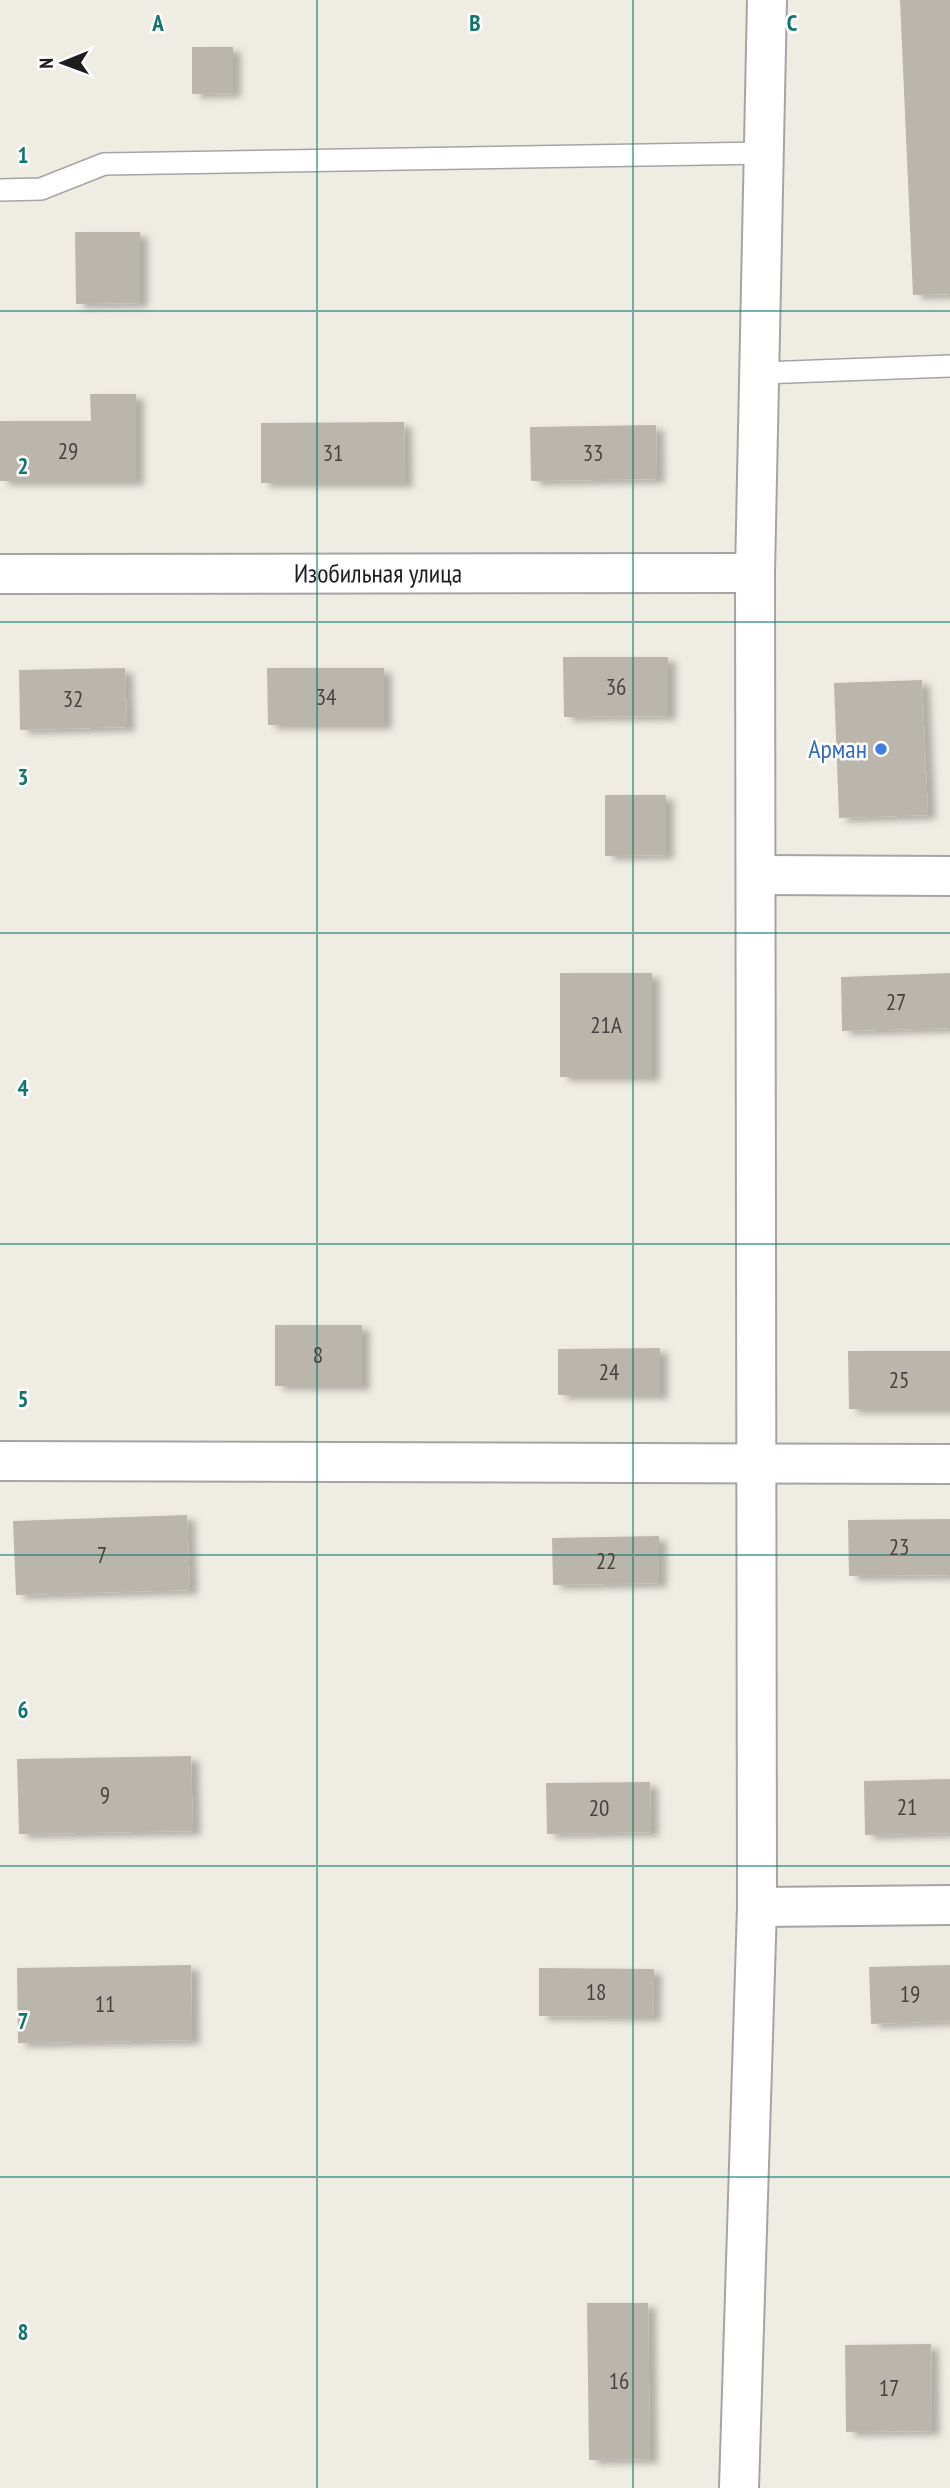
<svg xmlns="http://www.w3.org/2000/svg" width="950" height="2488" viewBox="0 0 950 2488" font-family="'PT Sans Narrow',sans-serif">
<defs>
<filter id="shadow"><feDropShadow dx="8" dy="4.5" stdDeviation="3.5" flood-color="#0004"/></filter>
</defs>
<rect width="100%" height="100%" fill="#efede3"/>
<!-- building -->
<g fill="#bbb6ac" filter="url(#shadow)">
<polygon points="900,0 950,0 950,294 913,295"/>
<polygon points="192,47 233,47 233,93 192,94"/>
<polygon points="75,232 140,232 140,303 76,304"/>
<polygon points="90,394 136,394 136,481 0,481 0,421 91,421"/>
<polygon points="404,422 405,483 261,483 261,423"/>
<polygon points="656,425 657,479 531,481 530,427"/>
<polygon points="563,657 668,657 668,716 564,717"/>
<polygon points="125,668 127,727 20,730 19,670"/>
<polygon points="267,668 384,668 384,725 268,725"/>
<polygon points="922,680 928,815 839,818 834,683"/>
<polygon points="605,795 666,795 666,855 605,856"/>
<rect x="560" y="973" width="92" height="104"/>
<polygon points="950,973 950,1028 842,1031 841,977"/>
<rect x="275" y="1325" width="87" height="61"/>
<polygon points="660,1348 660,1395 558,1395 558,1349"/>
<polygon points="848,1351 950,1351 950,1409 849,1409"/>
<polygon points="187,1515 190,1590 16,1595 13,1521"/>
<polygon points="950,1519 950,1575 849,1576 848,1520"/>
<polygon points="659,1536 659,1583 553,1585 552,1538"/>
<polygon points="191,1756 193,1831 19,1834 17,1759"/>
<polygon points="950,1779 950,1833 865,1835 864,1781"/>
<polygon points="650,1782 651,1832 547,1834 546,1783"/>
<polygon points="191,1965 192,2040 18,2043 17,1968"/>
<polygon points="950,1965 950,2021 871,2024 869,1967"/>
<polygon points="539,1968 654,1969 653,2017 539,2016"/>
<polygon points="587,2303 648,2303 650,2459 589,2460"/>
<polygon points="931,2344 932,2431 846,2432 845,2345"/>
</g>
<g fill="none" stroke-linecap="round" stroke-linejoin="round">
<!-- service casing -->
<g stroke="#a4a4a4" stroke-width="24">
<g id="service">
<polyline points="0,190 41,189 104,164 764,153"/>
<polyline points="759,373 950,366"/>
</g>
</g>
<!-- minor casing -->
<g stroke="#a4a4a4" stroke-width="42">
<g id="minor">
<path id="s1" d="M0,574l755,-1"/>
<polyline points="756,875 950,876"/>
<polyline points="0,1461 950,1464"/>
<polyline points="757,1907 950,1905"/>
<polyline points="739,2488 757,1907 755,573 767,0"/>
</g>
</g>
<!-- service -->
<use href="#service" stroke="#fff" stroke-width="21"/>
<!-- minor -->
<use href="#minor" stroke="#fff" stroke-width="38"/>
</g>
<!-- grid -->
<path fill="none" stroke="#0f766e" stroke-width="2" stroke-opacity="0.55" d="M317,0v2488M633,0v2488M0,311h950M0,622h950M0,933h950M0,1244h950M0,1555h950M0,1866h950M0,2177h950"/>
<!-- markers -->
<circle fill="#3f7fe0" stroke="#fff" stroke-width="2.5" cx="881" cy="749" r="7"/>
<g text-anchor="middle" stroke-width="5" stroke-linejoin="round" paint-order="stroke">
<!-- number labels -->
<g font-size="23" fill="#444341">
<text x="68" y="459">29</text>
<text x="333" y="461">31</text>
<text x="593" y="461">33</text>
<text x="616" y="695">36</text>
<text x="326" y="705">34</text>
<text x="73" y="707">32</text>
<text x="896" y="1010">27</text>
<text x="606" y="1033">21А</text>
<text x="318" y="1363">8</text>
<text x="609" y="1380">24</text>
<text x="899" y="1388">25</text>
<text x="899" y="1555">23</text>
<text x="102" y="1563">7</text>
<text x="606" y="1569">22</text>
<text x="105" y="1803">9</text>
<text x="907" y="1815">21</text>
<text x="599" y="1816">20</text>
<text x="596" y="2000">18</text>
<text x="910" y="2002">19</text>
<text x="105" y="2012">11</text>
<text x="619" y="2389">16</text>
<text x="889" y="2396">17</text>
</g>
<!-- street labels -->
<g font-size="26" fill="#1d1d1d" stroke="#fff">
<text dy="9" stroke="none"><textPath href="#s1" startOffset="378">Изобильная улица</textPath></text>
</g>
<!-- shop labels -->
<g font-size="26" fill="#366cbe" stroke="#fff" text-anchor="end">
<text x="867" y="758">Арман</text>
</g>
</g>
<g font-size="23" text-anchor="middle" font-weight="bold" fill="#0f766e" stroke="#fff" stroke-width="5" stroke-linejoin="round" paint-order="stroke">
<text x="158" y="31">A</text>
<text x="475" y="31">B</text>
<text x="792" y="31">C</text>
<text x="23" y="163">1</text>
<text x="23" y="474">2</text>
<text x="23" y="785">3</text>
<text x="23" y="1096">4</text>
<text x="23" y="1407">5</text>
<text x="23" y="1718">6</text>
<text x="23" y="2029">7</text>
<text x="23" y="2340">8</text>
</g>
<!-- north arrow -->
<g transform="translate(63 63) rotate(269)" stroke="#ffffff" stroke-width="5" paint-order="stroke">
<path d="M0-5L12 26L0 18L-12 26Z" fill="#1d1d1d"/>
<text y="-10" font-size="19" font-weight="bold" text-anchor="middle" fill="#1d1d1d">N</text>
</g>
</svg>
